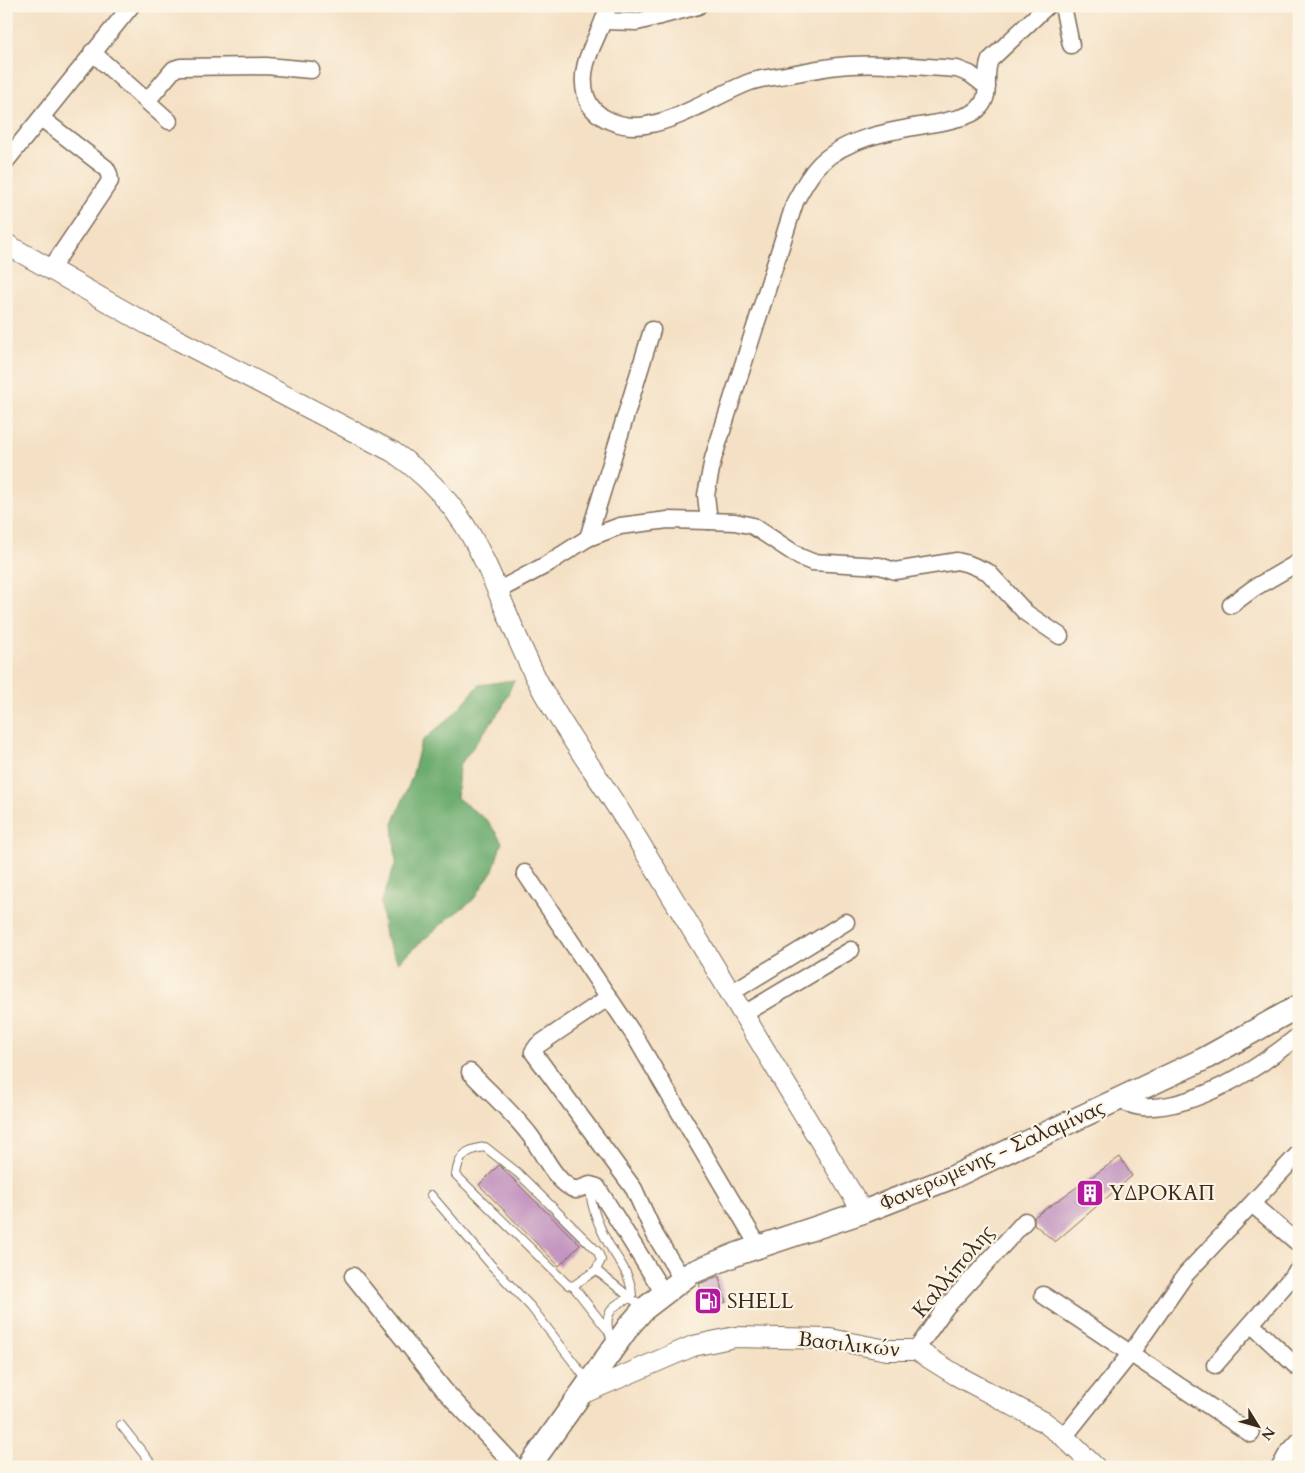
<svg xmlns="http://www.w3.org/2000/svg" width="1305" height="1473" viewBox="0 0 1305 1473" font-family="Cardo,serif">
<rect width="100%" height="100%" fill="#fcf5e5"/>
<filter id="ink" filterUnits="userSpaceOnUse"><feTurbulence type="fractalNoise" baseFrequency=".02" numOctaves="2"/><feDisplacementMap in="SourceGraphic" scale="10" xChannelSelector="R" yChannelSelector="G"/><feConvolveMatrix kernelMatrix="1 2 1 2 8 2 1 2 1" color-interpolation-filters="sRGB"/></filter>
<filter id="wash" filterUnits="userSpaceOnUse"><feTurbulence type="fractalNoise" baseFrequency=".0096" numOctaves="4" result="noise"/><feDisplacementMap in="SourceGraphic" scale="20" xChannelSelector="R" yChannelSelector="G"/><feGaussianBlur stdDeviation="1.12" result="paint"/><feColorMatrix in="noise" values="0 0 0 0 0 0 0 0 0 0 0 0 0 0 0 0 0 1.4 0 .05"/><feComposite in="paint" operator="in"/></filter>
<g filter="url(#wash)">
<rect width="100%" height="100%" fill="#f4e0c4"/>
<!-- forest -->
<polygon fill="#6cac6e" stroke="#546b46" points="514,680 502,708 459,766 457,798 488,821 502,842 493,870 473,900 449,918 398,962 385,937 381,903 396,862 393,824 412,777 421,742 453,715 479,685"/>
<g id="blocks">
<!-- building -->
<g fill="#c395c0">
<polygon points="1120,1157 1132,1176 1055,1242 1034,1224 1034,1217"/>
<polygon points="499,1165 580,1245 559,1266 479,1185"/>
<polygon points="719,1276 726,1302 707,1308 699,1284"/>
</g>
</g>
</g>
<g filter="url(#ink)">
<use href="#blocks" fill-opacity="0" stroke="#7c6a58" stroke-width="1"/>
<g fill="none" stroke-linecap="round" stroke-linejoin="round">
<!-- service casing -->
<g stroke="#7c6a58" stroke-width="10">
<g id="service">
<path d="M590,1185c0,20 8,40 18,58 11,19 24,32 24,55 -25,6 -30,23 -19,44"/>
<polyline points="431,1195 492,1266 531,1307 587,1380"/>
<path d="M596,1270l5,-10 -3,-8 -80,-79 -33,-26c-18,2 -27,9 -29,28l112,110 5,1 23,-16 46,37"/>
<polyline points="573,1286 606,1328"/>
<polyline points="121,1425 154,1467"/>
</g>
</g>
<!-- minor casing -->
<g stroke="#7c6a58" stroke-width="19">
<g id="minor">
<path d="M608,6c-7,31 -32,56 -22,90 7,24 38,33 60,29 37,-6 70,-30 104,-43 10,-4 21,-4 30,-6 24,-4 47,-10 71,-11 35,-2 71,2 106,4l13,5 17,13"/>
<polyline points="1063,6 1071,45"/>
<polyline points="604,21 637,22 698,6"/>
<polyline points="92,52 169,121"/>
<polyline points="147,101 174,69 180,67 266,66 311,70"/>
<polyline points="41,118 106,168 109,174 110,181 50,270"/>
<polyline points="6,161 131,6"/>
<polyline points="709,521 735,522 753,526 800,557 812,562 880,566 895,571 957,561 969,564 988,572 1026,613 1060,636"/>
<polyline points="588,538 652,330"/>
<path d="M499,590l45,-24 44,-28 32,-12 48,-6 41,1 -3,-26 7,-36 82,-257c7,-13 14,-27 25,-38 31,-30 81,-34 122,-42 12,-3 30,-5 38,-15 12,-13 3,-32 10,-47l57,-54"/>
<polyline points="1231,605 1254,588 1299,562"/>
<polyline points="525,873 634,1035 759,1247"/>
<polyline points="731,993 846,922"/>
<polyline points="609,997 538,1045 533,1052 634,1189 655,1235 682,1279"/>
<polyline points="744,1014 851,950"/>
<path d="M470,1072c19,20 42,40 59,62 13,16 26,50 47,56l14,-5 7,2 66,105"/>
<path d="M1116,1099c8,3 18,8 26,8 52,3 117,-39 156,-71"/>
<polyline points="1252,1204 1299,1244"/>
<polyline points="353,1276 445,1391 516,1467"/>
<polyline points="1043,1295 1251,1434"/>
<polyline points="1251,1324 1297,1367"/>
<polyline points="916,1350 946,1307 1025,1221"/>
<polyline points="1215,1365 1299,1269"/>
<polyline points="1064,1437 1131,1353 1186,1274 1299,1153"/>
<polyline points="1280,1467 1287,1454 1299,1441"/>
</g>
</g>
<!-- tertiary casing -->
<g stroke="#7c6a58" stroke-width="22">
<g id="tertiary">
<path d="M6,244l141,80 246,128c95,64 100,150 151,241 28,49 63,96 92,144 77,125 152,250 227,375"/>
<polyline points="579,1395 693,1346 735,1337 830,1339 887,1350 916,1350 956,1375 1044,1422 1064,1437 1095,1467"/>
</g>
</g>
<!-- secondary casing -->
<g stroke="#7c6a58" stroke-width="25">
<polyline id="secondary" points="529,1467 629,1326 644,1309 691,1273 737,1254 863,1212 953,1177 1204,1059 1299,1006"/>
</g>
<!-- service -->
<use href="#service" stroke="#fff" stroke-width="8"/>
<!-- minor -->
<use href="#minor" stroke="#fff" stroke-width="16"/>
<!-- tertiary -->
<use href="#tertiary" stroke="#fff" stroke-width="20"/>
<!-- secondary -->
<use href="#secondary" stroke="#fff" stroke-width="22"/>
</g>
</g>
<!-- icons -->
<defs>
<g id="building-square" transform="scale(1.4375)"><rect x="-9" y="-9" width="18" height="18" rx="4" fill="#b5179e" stroke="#fcf5e5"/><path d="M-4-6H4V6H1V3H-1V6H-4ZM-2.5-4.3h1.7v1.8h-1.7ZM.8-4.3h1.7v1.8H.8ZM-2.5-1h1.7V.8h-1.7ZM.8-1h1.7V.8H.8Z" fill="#fff"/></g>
<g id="fuel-square" transform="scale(1.4375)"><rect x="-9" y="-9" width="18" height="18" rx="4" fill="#b5179e" stroke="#fcf5e5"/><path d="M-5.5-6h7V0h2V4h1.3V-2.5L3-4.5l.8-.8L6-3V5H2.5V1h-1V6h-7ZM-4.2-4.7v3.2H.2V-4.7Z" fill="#fff"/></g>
</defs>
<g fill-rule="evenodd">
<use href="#building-square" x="1090" y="1193"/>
<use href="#fuel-square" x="708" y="1301"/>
</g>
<g text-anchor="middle" stroke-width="4.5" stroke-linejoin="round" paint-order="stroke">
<!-- street labels -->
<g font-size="21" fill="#3b2a1e" stroke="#fcf5e5">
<text transform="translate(992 1155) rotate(-24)" y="7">Φανερωμενης - Σαλαμίνας</text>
<text transform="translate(953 1271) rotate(-50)" y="7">Καλλίπολης</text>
<text transform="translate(849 1344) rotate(6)" y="7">Βασιλικών</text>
</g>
<!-- poi labels -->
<g font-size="21" fill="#3b2a1e" stroke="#fcf5e5" text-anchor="start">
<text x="1109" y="1200">ΥΔΡΟΚΑΠ</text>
<text x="727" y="1308">SHELL</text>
</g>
</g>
<!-- margin -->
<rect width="1305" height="1473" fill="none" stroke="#fcf5e5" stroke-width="25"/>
<!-- north arrow -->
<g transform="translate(1258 1426) rotate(127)" stroke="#fcf5e5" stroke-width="4" paint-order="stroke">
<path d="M0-4L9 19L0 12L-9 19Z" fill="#3b2a1e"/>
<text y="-8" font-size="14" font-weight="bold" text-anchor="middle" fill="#3b2a1e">N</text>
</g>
</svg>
